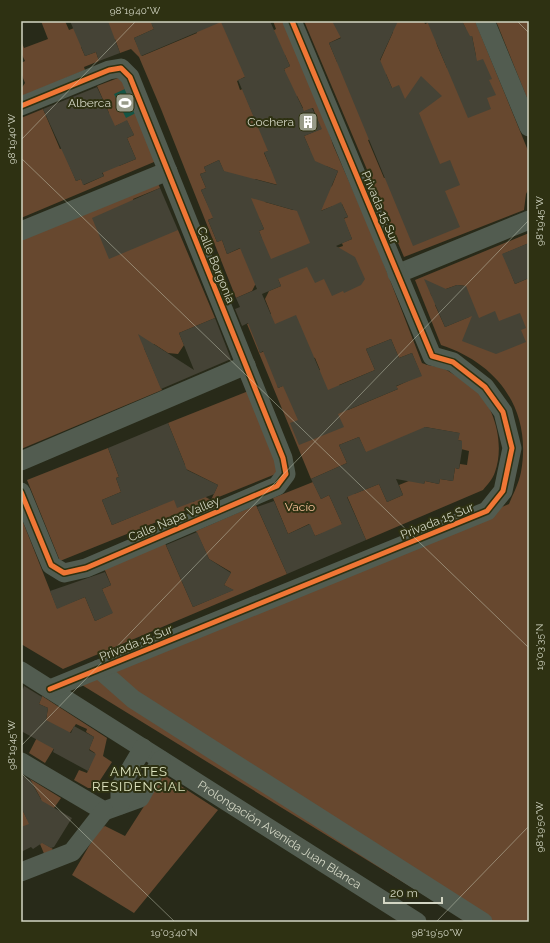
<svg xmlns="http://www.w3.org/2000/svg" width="550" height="943" viewBox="0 0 550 943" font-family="Raleway,sans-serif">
<rect width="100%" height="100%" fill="#282a19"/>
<!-- green -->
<g fill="#67482f" fill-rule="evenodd">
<path d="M41,21h24l4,9 23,-9h69l-9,4 2,4 -20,9 8,18 55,-23 -5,-12h38l35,14 11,-6 -3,-8h-4h15l36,84 13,40 40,91 49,127c6,3 12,3 18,4 10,4 22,13 31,19 24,17 34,59 24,86 -2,7 -8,13 -12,18l-117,50 -22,-51 10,5 25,-10 8,18 16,-7 -4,-10 17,-7 8,6 1,-3 14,3 1,-5 13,2 2,-13 4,1 1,-5 7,1 2,-14 -8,-2 1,-8 -4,-1 1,-7 -34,-6 -50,47 -16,-37 -20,8 8,18 -36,16 -64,-155 24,-10 -6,-15 4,-8 12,-5 -3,-7 -23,6 -3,6 -16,7 -75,-189 -22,-52 -8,-8 -11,4 -5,-14 -34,8 4,9 11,-4 3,9 -15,6 1,3 -64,27v-8l4,-6 -4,-10v-10l4,-2 -4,-8v-12l3,7 24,-9zM285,55l5,11 -6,3 1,2 -45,19 -3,-9zM245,95l52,1 6,12 -18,10 -26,11zM313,108l8,21 -17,7 6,14 -40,17 -6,-14 8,-4 20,-33zM219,160l11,26 30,34 4,9 -5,2 3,8 -35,15 -5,-14 -5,2 -9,-22 30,-13 -9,-2 -18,7 -10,-22 5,-2 -6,-14 6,-2 -2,-5zM326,166l12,5 -6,15 -39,24 -28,-8 -10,-23 31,8zM342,204l6,13 -7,3 4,2 7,17 -10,4 1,3 -6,2 -25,-1 3,-34 18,-7 1,2zM391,339l8,19 13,-5 9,22 -26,12 3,2 -50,21 -9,-25 36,-15 -9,-21zM256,340l59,18 5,12 -42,18 -7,-40 -11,5z"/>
<path d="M304,21h71l-46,22 8,19 39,8 17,-38 -5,-11h36l1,3 7,-3 5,24 10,23 29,-12 -4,-20 -7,1 1,-8 -4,-8h13l54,132v35l-3,6 -2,16 -120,47zM386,74l6,14 -43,1zM381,135l29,33 -26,10 -16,-38z"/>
<polygon points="496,21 529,21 529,103"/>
<path d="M118,78c14,9 31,62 39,79l-3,5 -133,56v-100l22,-9 17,40 13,-5 3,7 -11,4 11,26 5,-2 3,6 20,-9 -6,-15 -4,2 -10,-24 17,-7 -5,-13 13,-6 -12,-27zM127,121l7,14 -7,3 9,21 -17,7 -15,-35z"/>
<polygon points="157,181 160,188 133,199 143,224 178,230 215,318 179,333 184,345 178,354 168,353 154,344 144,348 162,390 21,449 21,237"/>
<path d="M529,233v10l-26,11 12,30 14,-6v644h-61l-391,-240 432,-178c4,-10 10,-21 12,-32 11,-61 -22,-108 -80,-127l-26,-65zM457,285l9,1 3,31 -24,10 -10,-22 3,-2 -7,-8 -1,-4 13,-1z"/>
<polygon points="251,390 283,471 60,561 27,480 108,448 119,477 116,478 121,492 102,500 112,525 158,506 152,492 194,502 198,493 211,500 218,485 182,467 185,465 168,423"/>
<polygon points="313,482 321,499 329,495 343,526 315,536 309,524 288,534 273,498"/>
<polygon points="256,505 287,574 63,669 21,644 21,517 57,608 85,597 95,621 112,613 102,589 111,585 104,568 165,543 193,607 233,590 224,585 231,572 209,559 196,531"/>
<polygon points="42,696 107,738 103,756 112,762 95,788 88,788 74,780 79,770 87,773 95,753 89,749 94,737 86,732 87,729 76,724 69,734 56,745 45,763 29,753 46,720 48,708 39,704"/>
<polygon points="164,775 218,810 134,913 72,875 99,829 105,826 125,836"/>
<polygon points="30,779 61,798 54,808 43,843 53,849 45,856 40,844 21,827 21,807 27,819 41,799"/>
</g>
<!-- water -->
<polygon fill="#155545" points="125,89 136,113 126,118 114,94"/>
<!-- building -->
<g fill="#454336" fill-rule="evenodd">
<polygon points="70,21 108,21 120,53 99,61 96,52 85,56"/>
<path d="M150,21h120l20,45 -6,3 20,42 8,-3 10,21 -18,7 11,25 23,10 -17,40 20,-9 7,15 -4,1 8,21 -16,7 19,11 10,22 -4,6 -17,8 -1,-2 -11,5 -8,-17 -9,4 -8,-16 -29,12 3,7 -19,8 13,30 21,-9 32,75 47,-20 -9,-21 25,-10 8,19 13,-5 10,23 -26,10 2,3 -60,25 6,13 -45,18 -9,-22 8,-3 -15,-34 -5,2 -15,-37 -3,2 -12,-30 -6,3 -7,-17 5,-2 -4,-9 21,-9 -17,-41 -13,6 -5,-14 -5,2 -9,-22 5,-2 -12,-28 5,-2 -6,-14 6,-2 -2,-5 15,-7 5,11 53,14 -13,-33 4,-1 -30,-71 7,-3 -24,-55 -80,34 -7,-18 20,-9zM251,198l46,13 13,32 -39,16 -12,-28 5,-2z"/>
<polygon points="332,21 398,21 380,60 392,88 399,85 405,99 421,76 442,96 419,113 440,164 450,160 460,185 445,191 460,227 413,246 329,43 341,38"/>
<polygon points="427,21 462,21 470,36 472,36 477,61 483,59 492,79 489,80 496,95 487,98 491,109 468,118"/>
<polygon points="97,87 115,126 127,120 134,135 127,138 136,159 102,173 104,176 83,185 81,179 76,181 43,109"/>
<polygon points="160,188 178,230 109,259 92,218"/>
<polygon points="529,243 529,278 515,284 502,254"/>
<polygon points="424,279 446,289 457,285 466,286 479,318 495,311 499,321 520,313 526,328 521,330 526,342 496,354 462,341 472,316 445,327"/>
<polygon points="215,318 231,359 161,389 138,334 194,370 179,333"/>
<polygon points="168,423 187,470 218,485 214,494 177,508 174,500 112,525 102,500 121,492 116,478 119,477 108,448"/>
<polygon points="425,427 460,433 458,440 462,441 462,450 459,469 455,468 453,481 440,479 439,484 425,481 424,484 396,479 403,495 387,502 379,484 347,497 366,540 287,574 257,507 274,501 288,534 310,524 315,536 342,524 329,495 321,499 311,479 347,463 339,445 359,437 366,452"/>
<polygon points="197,532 209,559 231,573 224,585 234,590 193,607 166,545"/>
<polygon points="105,572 111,585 102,589 113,613 95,621 85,597 57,609 50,591"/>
<polygon points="24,686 42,697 39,704 48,708 46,720 71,733 74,726 94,737 89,750 96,754 88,771 53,752 54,749 21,731 21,688 23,689"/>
<polygon points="21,775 30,780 42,801 72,818 54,847 51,848 42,843 33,849 31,847 21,852 21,827 29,824 21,807"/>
</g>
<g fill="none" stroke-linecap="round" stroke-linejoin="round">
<!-- minor -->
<g stroke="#525c50" stroke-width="19">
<polyline points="485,21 529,127"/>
<polyline points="21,106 109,70 121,68 130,77 283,458 286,474 277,486 86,568 64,573 51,565 21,492"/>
<polyline points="21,231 168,171"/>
<polyline points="397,274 529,220"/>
<polyline points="21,461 246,365"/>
<polyline points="99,669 133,699 483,922"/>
<path id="s1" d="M21,671l396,251"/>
<polyline points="50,689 487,511 503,491 512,448 503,412 485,387 453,362 432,356 292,21"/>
<polyline points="21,762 104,811 140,798 161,760"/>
<polyline points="120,805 120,787 143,748"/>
<polyline points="21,872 72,852 104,811"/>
</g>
<!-- cycleway casing -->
<g stroke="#2e3112" stroke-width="8">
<g id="cycleway">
<polyline points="21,106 109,70 121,68 130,77 283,458 286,474 277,486 86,568 64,573 51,565 21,492"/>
<polyline points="50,689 487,511 503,491 512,448 503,412 485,387 453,362 432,356 292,21"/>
</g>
</g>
<!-- cycleway -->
<use href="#cycleway" stroke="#f07635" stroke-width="5"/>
</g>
<!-- ticks -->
<path fill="none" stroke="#d3d6c4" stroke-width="1" stroke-opacity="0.45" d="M517,21l12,12M21,140l115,-119M21,158l508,490M21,746l508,-526M21,773l154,149M436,922l93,-96"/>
<!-- icons -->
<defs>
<g id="stadium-square" transform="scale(1)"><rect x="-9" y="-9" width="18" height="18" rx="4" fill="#979a88" stroke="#2e3112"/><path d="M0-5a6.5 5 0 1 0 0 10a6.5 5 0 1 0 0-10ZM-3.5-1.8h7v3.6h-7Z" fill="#fff"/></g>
<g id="building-square" transform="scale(1)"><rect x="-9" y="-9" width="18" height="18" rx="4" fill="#979a88" stroke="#2e3112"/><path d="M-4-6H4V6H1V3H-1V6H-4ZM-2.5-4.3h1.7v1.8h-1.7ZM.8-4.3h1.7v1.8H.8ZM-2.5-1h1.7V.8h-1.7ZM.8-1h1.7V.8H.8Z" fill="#fff"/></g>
</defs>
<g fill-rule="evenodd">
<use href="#stadium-square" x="125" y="103"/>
<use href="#building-square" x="308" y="122"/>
</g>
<g text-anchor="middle" stroke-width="4" stroke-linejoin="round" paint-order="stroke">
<!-- poi labels -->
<g font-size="12" fill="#d3d6c4" stroke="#2e3112" text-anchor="end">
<text x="111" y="107">Alberca</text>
<text x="294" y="126">Cochera</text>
</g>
<!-- street labels -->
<g font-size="12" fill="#d3d6c4" stroke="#2e3112">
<text transform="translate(380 207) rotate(67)" y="4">Privada 15 Sur</text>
<text transform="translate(216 265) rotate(68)" y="4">Calle Borgonia</text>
<text transform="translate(174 519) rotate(-23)" y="4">Calle Napa Valley</text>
<text transform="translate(437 521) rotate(-22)" y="4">Privada 15 Sur</text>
<text transform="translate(136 643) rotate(-22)" y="4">Privada 15 Sur</text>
<text dy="4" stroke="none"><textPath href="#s1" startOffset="306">Prolongación Avenida Juan Blanca</textPath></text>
</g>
<!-- park labels -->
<g font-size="12" fill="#f9c19a" stroke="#2e3112">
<text x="300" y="511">Vacío</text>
</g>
<!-- neighbourhood labels -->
<g font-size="13" letter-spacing="1" fill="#e0e6c1" stroke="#2e3112">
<text x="139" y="776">AMATES<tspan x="139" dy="15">RESIDENCIAL</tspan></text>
</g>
</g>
<!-- border -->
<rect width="550" height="943" fill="none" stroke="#2e3112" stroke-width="44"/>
<!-- scale -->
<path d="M384 897v6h58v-6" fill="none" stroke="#d3d6c4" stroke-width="2"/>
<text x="390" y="897" font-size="12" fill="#d3d6c4" stroke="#2e3112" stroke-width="3" paint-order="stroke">20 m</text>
<rect x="22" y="22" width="506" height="899" fill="none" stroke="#d3d6c4" stroke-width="1.5"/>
<g font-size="10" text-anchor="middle" fill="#d3d6c4">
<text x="135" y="14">98°19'40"W</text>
<text transform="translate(11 139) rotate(-90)" y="4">98°19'40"W</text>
<text transform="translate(539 221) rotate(-90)" y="4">98°19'45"W</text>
<text transform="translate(539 647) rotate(-90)" y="4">19°03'35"N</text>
<text transform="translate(11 745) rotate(-90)" y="4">98°19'45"W</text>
<text transform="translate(539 827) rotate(-90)" y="4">98°19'50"W</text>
<text x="174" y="936">19°03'40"N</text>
<text x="437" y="936">98°19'50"W</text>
</g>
</svg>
